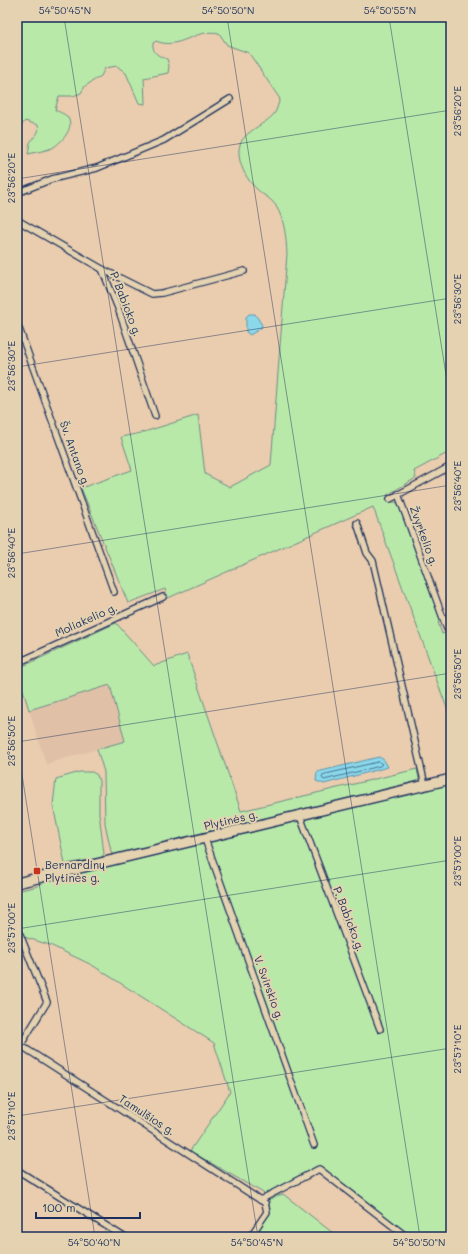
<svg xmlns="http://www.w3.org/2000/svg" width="468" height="1254" viewBox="0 0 468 1254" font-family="Mali,sans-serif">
<rect width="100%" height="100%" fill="#eacdae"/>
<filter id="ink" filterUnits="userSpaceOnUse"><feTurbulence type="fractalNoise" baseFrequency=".025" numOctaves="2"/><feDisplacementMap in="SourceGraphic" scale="8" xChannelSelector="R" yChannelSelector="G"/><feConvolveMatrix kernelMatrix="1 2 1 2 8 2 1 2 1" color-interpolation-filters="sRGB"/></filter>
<g filter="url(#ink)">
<!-- built -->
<polygon fill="#e1c0a8" points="110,685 125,741 46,764 29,710"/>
<!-- green -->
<g fill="#b9e9a9" stroke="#6a8c84">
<path d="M17,17h434v434l-37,20 2,7 -29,17 3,7h5l4,2 42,118h-3l4,12 9,-3v88l-78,-212 -205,91 -3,-9 -37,14 -47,-115 51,-18 -11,-33 20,-4 57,-18 7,59 25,13 41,-22 16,-211c-1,-17 -2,-33 -11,-48 -5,-8 -12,-10 -18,-16 -11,-9 -20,-26 -19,-40 1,-18 25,-24 35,-36 3,-4 4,-10 6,-15l-31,-46 -22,-8 -8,-12c-24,-5 -40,18 -63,8l-3,2c-1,10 5,13 14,16l2,7 -1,7 -24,5 1,26 -6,-1 -13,-30 -9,-7 -12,2 -4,8 -16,10 -4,7 -8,3h-14l-4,14c4,2 11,4 13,8 7,10 -7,25 -16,30 -7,3 -16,4 -24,6 1,-3 1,-8 2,-11 3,-7 11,-9 8,-18l-13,-4 -6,8 -2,38z"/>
<polygon points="116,623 154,666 187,654 241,811 417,769 419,779 417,781 112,856 105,823 104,772 97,749 125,741 110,685 29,710 17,669"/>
<polygon points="80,772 92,772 97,775 99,781 99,813 104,854 101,858 65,864 53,805 56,779"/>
<polygon points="451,784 451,1237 410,1237 356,1193 322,1168 317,1166 265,1194 190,1151 230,1092 214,1043 92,965 50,945 24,937 17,919 17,891 38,886 44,882"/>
<polygon points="283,1194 338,1237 254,1237 270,1213 269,1199"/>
</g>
<!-- water -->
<g fill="#8ad8e9" stroke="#5e94b1">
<polygon points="249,314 255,314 262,325 261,328 250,335 246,332 246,317"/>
<polygon points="379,757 384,760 388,767 324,784 316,781 317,772"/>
</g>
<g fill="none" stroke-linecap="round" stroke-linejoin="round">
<!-- shore -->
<polygon stroke="#477396" stroke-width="1" points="379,762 382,764 380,766 324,780 322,778 323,775"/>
<!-- minor casing -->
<g stroke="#1b2f5e" stroke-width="8">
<g id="minor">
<polyline points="17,193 52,179 97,168 164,140 230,99"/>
<polyline points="17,220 102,269 118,308 155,416"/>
<polyline points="102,269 152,294 162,293 244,271"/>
<polyline points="17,323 114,592"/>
<polyline points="398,494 447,629"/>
<polyline points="390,499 451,466"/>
<polyline points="357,523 367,553 373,561 425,785"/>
<polyline points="17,649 21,661"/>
<polyline points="17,663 163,597"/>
<polyline points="300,816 380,1029"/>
<polyline points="205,839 314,1145"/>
<polyline points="17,927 47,1002 17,1051"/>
<polyline points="17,1043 265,1203 267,1212 250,1237"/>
<polyline points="17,1170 124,1237"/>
<polyline points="260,1200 319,1169 407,1237"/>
</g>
</g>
<!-- primary casing -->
<g stroke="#1b2f5e" stroke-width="12">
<polyline id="primary" points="17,883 451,779"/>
</g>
<!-- minor -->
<use href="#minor" stroke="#e4d2b0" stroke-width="5.5"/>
<!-- primary -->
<use href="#primary" stroke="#e4d2b0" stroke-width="9"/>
</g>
</g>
<!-- ticks -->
<path fill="none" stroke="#1b2f5e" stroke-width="1" stroke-opacity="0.45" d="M64,17l194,1220M227,17l193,1220M389,17l62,389M17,179l434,-69M17,367l434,-69M17,554l434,-69M17,742l434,-69M17,743l78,494M17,929l434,-69M17,1116l434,-68M440,1237l11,-2"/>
<!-- markers -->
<rect fill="#c8321e" stroke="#e4d2b0" stroke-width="1.5" x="33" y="867" width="8" height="8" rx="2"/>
<g text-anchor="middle" stroke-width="4" stroke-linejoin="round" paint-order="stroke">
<!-- street labels -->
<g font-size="11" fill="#1b2f5e" stroke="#e4d2b0">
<text transform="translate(126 304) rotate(69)" y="4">P. Babicko g.</text>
<text transform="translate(75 454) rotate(70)" y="4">Šv. Antano g.</text>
<text transform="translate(424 536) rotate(70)" y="4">Žvyrkelio g.</text>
<text transform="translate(86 620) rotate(-24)" y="4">Moliakelio g.</text>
<text transform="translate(231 820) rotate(-13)" y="4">Plytinės g.</text>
<text transform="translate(349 919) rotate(69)" y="4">P. Babicko g.</text>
<text transform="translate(269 988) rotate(70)" y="4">V. Svirskio g.</text>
<text transform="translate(147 1115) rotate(33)" y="4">Tamulšios g.</text>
</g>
<!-- poi labels -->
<g font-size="11" fill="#1b2f5e" stroke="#e4d2b0" text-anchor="start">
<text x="45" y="869">Bernardinų<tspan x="45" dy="13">Plytinės g.</tspan></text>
</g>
</g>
<!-- margin -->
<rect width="468" height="1254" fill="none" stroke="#e4d2b0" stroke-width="44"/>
<!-- scale -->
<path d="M36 1212v6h104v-6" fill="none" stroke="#1b2f5e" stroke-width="2"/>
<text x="42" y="1212" font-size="12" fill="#1b2f5e" stroke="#e4d2b0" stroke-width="3" paint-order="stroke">100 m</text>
<rect x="22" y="22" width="424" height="1210" fill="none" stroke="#1b2f5e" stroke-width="1.5"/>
<g font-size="10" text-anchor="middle" fill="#1b2f5e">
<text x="65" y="14">54°50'45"N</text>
<text x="228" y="14">54°50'50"N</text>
<text x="390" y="14">54°50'55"N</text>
<text transform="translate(457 111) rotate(-90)" y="4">23°56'20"E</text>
<text transform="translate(11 178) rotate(-90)" y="4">23°56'20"E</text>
<text transform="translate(457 299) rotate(-90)" y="4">23°56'30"E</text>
<text transform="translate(11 366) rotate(-90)" y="4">23°56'30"E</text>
<text transform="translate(457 486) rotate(-90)" y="4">23°56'40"E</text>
<text transform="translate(11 553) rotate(-90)" y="4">23°56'40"E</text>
<text transform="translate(457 674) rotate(-90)" y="4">23°56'50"E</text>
<text transform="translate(11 741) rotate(-90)" y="4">23°56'50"E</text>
<text transform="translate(457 861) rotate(-90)" y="4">23°57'00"E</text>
<text transform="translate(11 928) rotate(-90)" y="4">23°57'00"E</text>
<text transform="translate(457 1049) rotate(-90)" y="4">23°57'10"E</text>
<text transform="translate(11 1116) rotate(-90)" y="4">23°57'10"E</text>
<text x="94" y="1246">54°50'40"N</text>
<text x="257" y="1246">54°50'45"N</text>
<text x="419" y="1246">54°50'50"N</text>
</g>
</svg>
